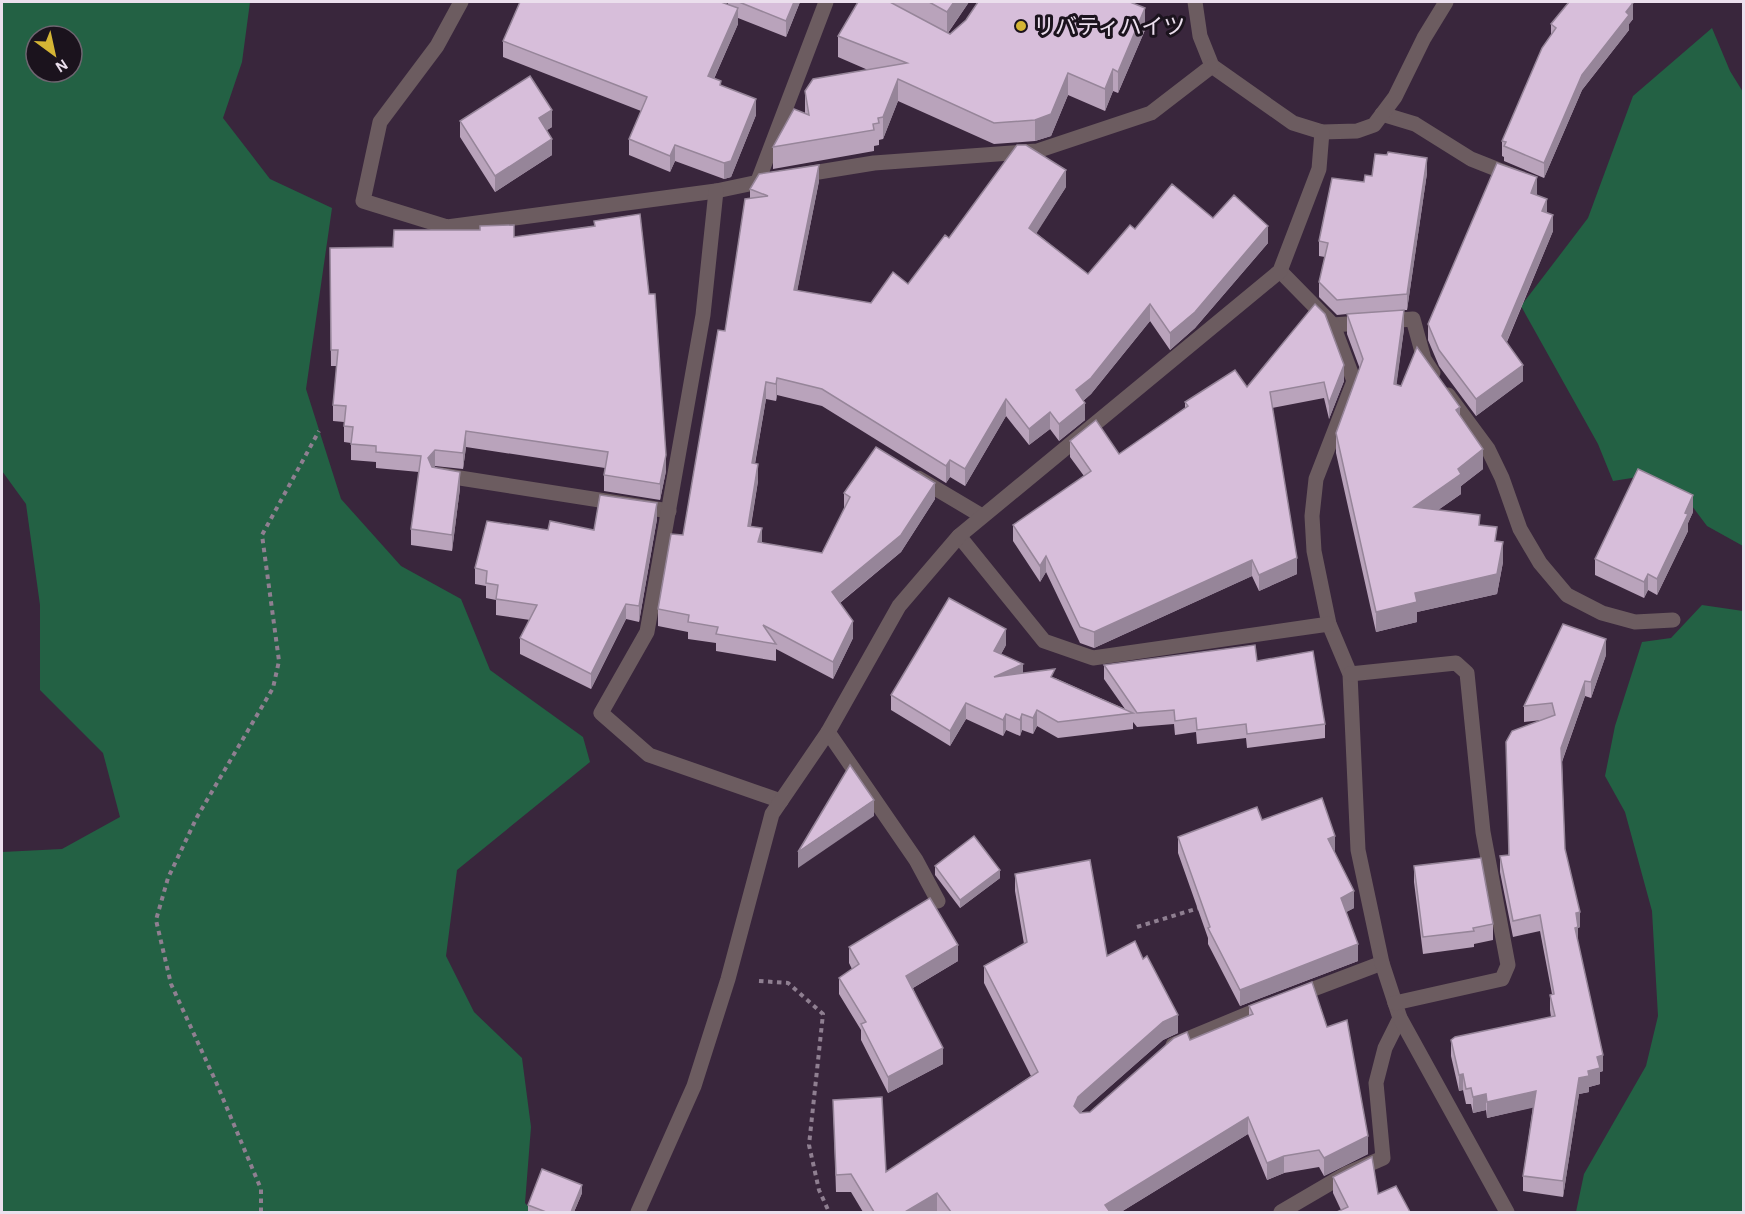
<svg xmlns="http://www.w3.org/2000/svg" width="1745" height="1214" viewBox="0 0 1745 1214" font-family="'Alegreya Sans','Noto Sans JP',sans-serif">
<rect width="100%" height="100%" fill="#39263c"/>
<!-- green -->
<g fill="#236144" fill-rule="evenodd">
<path d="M2,2h248l-8,60 -19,56 47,61 62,29 -26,181 35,110 60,67 60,33 29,71 93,67 7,25 -133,108 -11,86 28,56 48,46 9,69 -6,76 8,9h-531v-360l60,-3 58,-32 -17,-64 -63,-63v-85l-14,-101 -24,-33zM36,36h36v36h-36z"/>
<polygon points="1712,28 1730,71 1743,92 1743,546 1707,526 1686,498 1638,477 1613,481 1598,444 1521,306 1588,218 1633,96"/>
<polygon points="1702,605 1743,611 1743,1212 1576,1212 1584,1174 1646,1066 1658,1016 1652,911 1625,812 1605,776 1615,726 1642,642 1671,638"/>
</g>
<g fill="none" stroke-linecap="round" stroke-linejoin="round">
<!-- path -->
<g stroke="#8f7f91" stroke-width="4" stroke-dasharray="4.5 4.5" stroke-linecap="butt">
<polyline points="1137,927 1202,907"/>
<polyline points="759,981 788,983 823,1014 809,1145 819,1190 829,1212"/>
<polyline points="261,1212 261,1189 216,1082 171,984 156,920 168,878 197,817 273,688 279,661 262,535 319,431"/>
</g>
<!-- lane -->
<g stroke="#6c5c60" stroke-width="15">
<polyline points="1382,114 1415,124 1471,159 1514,176"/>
<polyline points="1333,325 1413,319 1424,359 1433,373"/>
<polyline points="1448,395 1488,449 1502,478 1520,529 1540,563 1567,595 1602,613 1635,622 1673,620"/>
<polyline points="441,475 669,511"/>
<polyline points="918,478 982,516"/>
<polyline points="828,732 916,860 938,901"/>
<polyline points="1295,996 1382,963"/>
<polyline points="1173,1045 1267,1006"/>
<polyline points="1281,1212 1346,1174 1383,1158 1376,1083 1385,1048 1400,1018"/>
</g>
<!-- street -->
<g stroke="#6c5c60" stroke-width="15">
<polyline points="461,2 437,46 380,122 363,201 447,227 716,191 773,179"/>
<polyline points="1195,2 1200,36 1212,66 1293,123 1322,132 1357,131 1374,125 1395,97 1424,38 1446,2"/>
<polyline points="800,175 874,163 1037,151 1151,113 1212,66"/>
<polyline points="758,181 826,2"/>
<polyline points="716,191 703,315 647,632 601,713 649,755 781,801"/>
<polyline points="1280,271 1333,325 1354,381 1316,479 1312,516 1314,551 1329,624 1350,674 1358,850 1382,963 1400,1018 1507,1212"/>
<polyline points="959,536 1044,641 1093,658 1329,624"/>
<polyline points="1350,674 1456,663 1467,673 1483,832 1508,965 1502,979 1395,1003"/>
<polyline points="638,1212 694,1086 728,979 772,814 828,732 899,606 959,536 1280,271 1319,169 1322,132"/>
</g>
</g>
<!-- wall -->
<g fill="#b9a3bb">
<polygon points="728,2 800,2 786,37 738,18 738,24 714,79 756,115 731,177 724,179 675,161 670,172 629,155 629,139 641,111 503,57 503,41 728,4"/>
<polygon points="890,2 969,2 948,33 950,34 1145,30 1118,93 1113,91 1105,111 1068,95 1051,136 1035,141 994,144 898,101 883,139 879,140 879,145 874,146 874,151 773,169 773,147 805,114 805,91 868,70 838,57 838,36"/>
<polygon points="1633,19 1629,24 1629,30 1582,90 1544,178 1504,161 1504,157 1502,156 1502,141 1551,35 1551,24"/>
<polygon points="460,121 552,127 547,130 552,155 495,192 460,137"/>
<polygon points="1427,173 1407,310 1404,310 1404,329 1396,385 1460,417 1483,469 1461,486 1461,494 1438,510 1480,525 1497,542 1503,562 1497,594 1417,612 1417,622 1376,632 1336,453 1336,433 1360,369 1347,334 1347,314 1337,315 1319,297 1319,282 1325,257 1319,256 1319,241 1364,182 1372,176"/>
<polygon points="819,181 797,291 871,303 908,284 949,238 1066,187 1036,233 1088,274 1135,229 1213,218 1268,243 1195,328 1170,350 1150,321 1091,394 1083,401 1085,420 1059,441 1050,429 1029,445 1006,416 965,486 950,477 946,483 822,406 777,395 776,401 766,399 755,464 758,481 751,526 762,543 822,553 844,510 844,493 935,499 901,552 840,603 853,638 833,679 776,649 776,661 716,651 716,643 688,639 688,632 658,626 658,609 683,535 725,331 750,198 750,189"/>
<polygon points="1537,194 1537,195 1547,213 1553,231 1507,342 1523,381 1476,416 1439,366 1428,340 1428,324"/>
<polygon points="594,221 666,471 660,500 604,491 604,475 605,468 466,447 463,469 435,466 434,467 460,488 452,551 411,545 411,529 419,472 376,468 376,462 351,460 351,443 344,442 344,422 333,421 333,405 337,366 331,366 330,248 393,247 514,237 594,226"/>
<polygon points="1344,381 1329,419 1324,398 1272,408 1297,574 1259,591 1252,576 1094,648 1080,643 1046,572 1040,582 1013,541 1013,525 1084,476 1070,457 1070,441 1119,454 1185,408 1185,402 1247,387"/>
<polygon points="1693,512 1688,523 1688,531 1657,595 1648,590 1644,598 1595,575 1595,559"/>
<polygon points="657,519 639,622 626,619 591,689 520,654 520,638 530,620 496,615 496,600 486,598 486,586 475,584 475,568 548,530 594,530"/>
<polygon points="1006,645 1001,654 1023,674 1055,678 1125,709 1104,679 1104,665 1257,661 1325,724 1325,738 1247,748 1246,738 1197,744 1196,732 1175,735 1174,724 1137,727 1133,722 1133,729 1058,738 1037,726 1033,734 1022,730 1020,736 1006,730 1003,736 966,719 950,746 891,710 891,695"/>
<polygon points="1606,655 1591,698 1585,696 1562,762 1565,849 1580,927 1578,928 1578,943 1603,1071 1600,1072 1600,1084 1589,1087 1589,1092 1579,1094 1563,1197 1523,1191 1523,1176 1533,1107 1487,1118 1486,1110 1473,1113 1471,1104 1466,1104 1463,1090 1459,1091 1451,1056 1451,1040 1551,1017 1550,1010 1550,995 1552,994 1540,931 1513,937 1500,872 1500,856 1508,855 1542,720 1524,722 1524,706"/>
<polygon points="1262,820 1335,853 1354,908 1346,912 1358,961 1240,1006 1208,944 1208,938 1178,853 1178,837"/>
<polygon points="935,866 1000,878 960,908 935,875"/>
<polygon points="1414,866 1493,924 1493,940 1474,944 1474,947 1423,954 1414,882"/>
<polygon points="1015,874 1107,956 1178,1033 1163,1040 1080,1113 1090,1112 1190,1040 1249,1016 1249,1006 1368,1154 1324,1176 1319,1167 1284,1173 1267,1180 1248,1134 1121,1212 938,1212 937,1211 934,1212 863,1212 851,1192 836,1192 833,1100 886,1172 1031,1076 984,983 984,966 1024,944 1015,891"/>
<polygon points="849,947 958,961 913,988 943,1064 888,1093 861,1040 861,1030 839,994 839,978 852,969 849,963"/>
<polygon points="1333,1177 1378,1194 1341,1210 1333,1193"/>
<polygon points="582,1193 574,1212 528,1212 528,1205"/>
</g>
<!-- shaded-wall -->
<g fill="#968599">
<polygon points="794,2 800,2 786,37 786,21"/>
<polygon points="954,2 969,2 947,34 947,12"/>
<polygon points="1633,3 1633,19 1629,24 1629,30 1582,90 1544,178 1544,163 1582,75"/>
<polygon points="738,8 738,24 708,92 708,76"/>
<polygon points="1145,8 1145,30 1118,93 1118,72"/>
<polygon points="1113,69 1113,91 1105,111 1105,89"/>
<polygon points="1068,73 1068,95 1051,136 1035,141 1035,120"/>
<polygon points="898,79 898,101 883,139 883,117"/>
<polygon points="756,99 756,115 731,177 724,179 724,163"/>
<polygon points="552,110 552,127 539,135 539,118"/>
<polygon points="552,139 552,155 495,192 495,176"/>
<polygon points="675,145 675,161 670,172 670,156"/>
<polygon points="1427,158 1427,173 1407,310 1407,294"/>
<polygon points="819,165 819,181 794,307 794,290"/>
<polygon points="1066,170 1066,187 1029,245 1029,228"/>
<polygon points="1537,177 1537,194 1531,209 1531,193"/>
<polygon points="1547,199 1547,215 1542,211"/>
<polygon points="1553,215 1553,231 1502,353 1502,336"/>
<polygon points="1268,226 1268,243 1195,328 1170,350 1170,333"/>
<polygon points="1150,304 1150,321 1091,394 1076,407 1076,390"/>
<polygon points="1404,310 1404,329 1394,404 1394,384"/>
<polygon points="1344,365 1344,381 1329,419 1329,403"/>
<polygon points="1523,365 1523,381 1476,416 1476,399"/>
<polygon points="777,378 777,395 776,401 776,384"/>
<polygon points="766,382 766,399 752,480 752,463"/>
<polygon points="1006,399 1006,416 965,486 965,469"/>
<polygon points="1085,403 1085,420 1059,441 1059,424"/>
<polygon points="1460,407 1460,427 1456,410"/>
<polygon points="1050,412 1050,429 1029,445 1029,429"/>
<polygon points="466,431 466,447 463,469 463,453"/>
<polygon points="1483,449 1483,469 1461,486 1461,494 1414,527 1414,507 1458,469"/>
<polygon points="435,450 435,466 428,474 428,458"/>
<polygon points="666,455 666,471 660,500 660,484"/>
<polygon points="950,460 950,477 946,483 946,466"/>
<polygon points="758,464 758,481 748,542 748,526"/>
<polygon points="460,472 460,488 452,551 452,535"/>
<polygon points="935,483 935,499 901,552 832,609 832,592"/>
<polygon points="1693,495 1693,512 1688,523 1688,531 1657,595 1657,579 1685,513"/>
<polygon points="657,503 657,519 639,622 639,606"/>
<polygon points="762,528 762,545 758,542"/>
<polygon points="1503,542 1503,562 1497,594 1417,612 1417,622 1376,632 1376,612 1415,593"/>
<polygon points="1046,556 1046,572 1040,582 1040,566"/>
<polygon points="1297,558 1297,574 1259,591 1259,575"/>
<polygon points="1252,560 1252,576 1094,648 1094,632"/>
<polygon points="1648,574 1648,590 1644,598 1644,582"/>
<polygon points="626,604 626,619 591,689 591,674"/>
<polygon points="853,621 853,638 833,679 833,662"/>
<polygon points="1006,629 1006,645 994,667 994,651"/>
<polygon points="1606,639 1606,655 1591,698 1591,682"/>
<polygon points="1023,664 1023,680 994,677"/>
<polygon points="1585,681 1585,696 1561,764 1561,748"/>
<polygon points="966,703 966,719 950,746 950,731"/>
<polygon points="1037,710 1037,726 1033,734 1033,718"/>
<polygon points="1006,714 1006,730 1003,736 1003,720"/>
<polygon points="1022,714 1022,730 1020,736 1020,720"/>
<polygon points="874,800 874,816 798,868 798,852"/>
<polygon points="1335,836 1335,852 1328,839"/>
<polygon points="1000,870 1000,878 960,908 960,900"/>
<polygon points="1354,891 1354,908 1341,915 1341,898"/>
<polygon points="1580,912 1580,927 1578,928 1578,943 1575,944 1576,913"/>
<polygon points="1358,944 1358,961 1240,1006 1240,990"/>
<polygon points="958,945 958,961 906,992 906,976"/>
<polygon points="1178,1015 1178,1033 1163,1040 1078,1115 1074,1106 1078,1097 1163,1022"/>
<polygon points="943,1048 943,1064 888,1093 888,1077"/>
<polygon points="1603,1055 1603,1071 1600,1072 1600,1084 1589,1087 1589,1092 1579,1094 1563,1197 1563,1181 1579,1078 1588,1071 1597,1057"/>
<polygon points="1463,1074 1463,1090 1459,1091 1459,1075"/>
<polygon points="1536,1091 1536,1107 1487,1118 1487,1102"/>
<polygon points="1486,1094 1486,1110 1473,1113 1473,1097"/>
<polygon points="1248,1117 1248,1134 1121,1212 1105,1212 1105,1205"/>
<polygon points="1368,1136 1368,1154 1324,1176 1324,1158"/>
<polygon points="1284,1156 1284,1173 1267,1180 1267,1163"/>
<polygon points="582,1185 582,1193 574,1212 571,1212"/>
<polygon points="937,1193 937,1211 934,1212 905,1212"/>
</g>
<!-- building -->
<g fill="#d7beda" stroke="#968599" stroke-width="1.5">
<polygon points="520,2 721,2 738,8 708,76 721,81 720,85 756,99 731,161 724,163 675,145 670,156 629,139 647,97 503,41"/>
<polygon points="739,2 794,2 786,21"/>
<polygon points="858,2 890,2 950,34 966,20 978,2 1130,2 1145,8 1118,72 1113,69 1105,89 1068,73 1051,114 1035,120 994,123 898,79 883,117 878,118 879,123 873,124 874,130 773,147 794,109 809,115 805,91 813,79 907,63 838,36"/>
<polygon points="929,2 954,2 947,12"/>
<polygon points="1569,2 1630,2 1633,3 1626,12 1629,15 1582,75 1544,163 1504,146 1506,142 1502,141 1542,48 1556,28 1551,24"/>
<polygon points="530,76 552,110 539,118 552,139 495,176 460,121"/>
<polygon points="1017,145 1026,145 1066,170 1029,228 1088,274 1130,225 1135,229 1172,184 1213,218 1234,195 1268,226 1195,312 1170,333 1150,304 1091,378 1076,390 1085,403 1059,424 1050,412 1029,429 1006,399 965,469 950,460 946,466 822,389 777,378 776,384 766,382 752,463 758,464 748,526 762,528 758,542 822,553 850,497 844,493 876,447 935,483 901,535 832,592 853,621 833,662 763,625 776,644 716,634 718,627 688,622 689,615 658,609 671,534 683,535 718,330 725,331 745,199 768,196 750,189 759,174 819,165 794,290 871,303 893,272 908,284 945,235 949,238"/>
<polygon points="1388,152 1427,158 1407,294 1337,300 1319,282 1328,243 1319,241 1332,178 1364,182 1365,175 1372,176 1375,154 1387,155"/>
<polygon points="1497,163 1537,177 1531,193 1547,199 1542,211 1553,215 1502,336 1523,365 1476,399 1439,350 1428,324"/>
<polygon points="640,214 649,294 655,294 666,455 660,484 604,475 608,452 466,431 463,453 435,450 428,458 432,467 460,472 452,535 411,529 421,456 376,452 376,446 351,444 353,427 344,426 346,406 333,405 338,350 331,350 330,248 393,247 394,230 480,230 480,226 514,225 514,237 595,226 594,221"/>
<polygon points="1315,304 1325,314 1344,365 1329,403 1324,382 1270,392 1297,558 1259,575 1252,560 1094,632 1080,627 1046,556 1040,566 1013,525 1091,471 1070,441 1096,420 1119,454 1188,406 1185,402 1235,370 1247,387"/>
<polygon points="1404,310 1394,384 1401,386 1417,347 1460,407 1456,410 1483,449 1458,469 1461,474 1414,507 1480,515 1479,525 1497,527 1495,541 1503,542 1497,574 1415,593 1417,602 1376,612 1336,433 1363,359 1347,314"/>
<polygon points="1638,469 1693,495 1685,513 1688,514 1657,579 1648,574 1644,582 1595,559"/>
<polygon points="600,495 657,503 639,606 626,604 591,674 520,638 537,605 496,599 498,585 486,583 487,571 475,568 487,521 548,530 550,521 594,530"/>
<polygon points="949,598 1006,629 994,651 1023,664 994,677 1055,669 1051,677 1133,713 1058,722 1037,710 1033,718 1022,714 1020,720 1006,714 1003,720 966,703 950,731 891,695"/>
<polygon points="1563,624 1606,639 1591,682 1585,681 1561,748 1565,849 1580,912 1576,913 1578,927 1575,928 1603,1055 1597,1057 1600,1068 1588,1071 1589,1076 1579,1078 1563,1181 1523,1176 1536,1091 1487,1102 1486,1094 1473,1097 1471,1088 1466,1089 1463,1074 1459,1075 1451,1040 1455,1037 1555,1016 1550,995 1554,994 1540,915 1513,921 1500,856 1509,855 1506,742 1512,731 1555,715 1552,703 1524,706"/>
<polygon points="1255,645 1257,661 1313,651 1325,724 1247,734 1246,724 1197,730 1196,718 1175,721 1174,710 1137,713 1104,665"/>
<polygon points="850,765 874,800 798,852"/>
<polygon points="1322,798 1335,836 1328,839 1354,891 1341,898 1358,944 1240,990 1208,928 1210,927 1178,837 1257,807 1262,820"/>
<polygon points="974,836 1000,870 960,900 935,866"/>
<polygon points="1481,858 1493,924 1473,928 1474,931 1423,937 1414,866"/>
<polygon points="1090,860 1107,956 1135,941 1143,959 1147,956 1178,1015 1163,1022 1078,1097 1074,1106 1080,1113 1090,1112 1174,1038 1187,1032 1190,1040 1253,1014 1249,1006 1312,982 1327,1027 1347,1020 1368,1136 1324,1158 1319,1150 1284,1156 1267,1163 1248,1117 1105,1205 1110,1212 951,1212 937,1193 905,1212 874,1212 851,1174 836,1175 833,1100 882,1097 886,1172 1038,1072 984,966 1027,942 1015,874"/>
<polygon points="930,898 958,945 906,976 943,1048 888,1077 861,1024 866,1022 839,978 859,964 849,947"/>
<polygon points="1372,1157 1378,1194 1396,1186 1410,1212 1337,1212 1348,1207 1333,1177"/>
<polygon points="542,1169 582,1185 571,1212 546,1212 528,1205"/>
</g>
<!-- markers -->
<circle fill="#d5b535" stroke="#1b131d" stroke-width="2" cx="1021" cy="26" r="6"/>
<g text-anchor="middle" stroke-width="6" stroke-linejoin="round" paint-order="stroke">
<!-- poi labels -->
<g font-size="22" fill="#ebdfed" stroke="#1b131d" text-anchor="start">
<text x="1033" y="34">リバティハイツ</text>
</g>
</g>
<!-- border -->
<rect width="1745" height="1214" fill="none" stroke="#ebdfed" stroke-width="6"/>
<!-- north arrow -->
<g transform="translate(54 54) rotate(147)"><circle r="28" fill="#1b131d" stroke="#6e6570" stroke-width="1.5"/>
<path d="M0-4.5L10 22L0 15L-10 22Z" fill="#d5b535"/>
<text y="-9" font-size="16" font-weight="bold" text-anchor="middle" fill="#ebdfed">N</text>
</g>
</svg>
